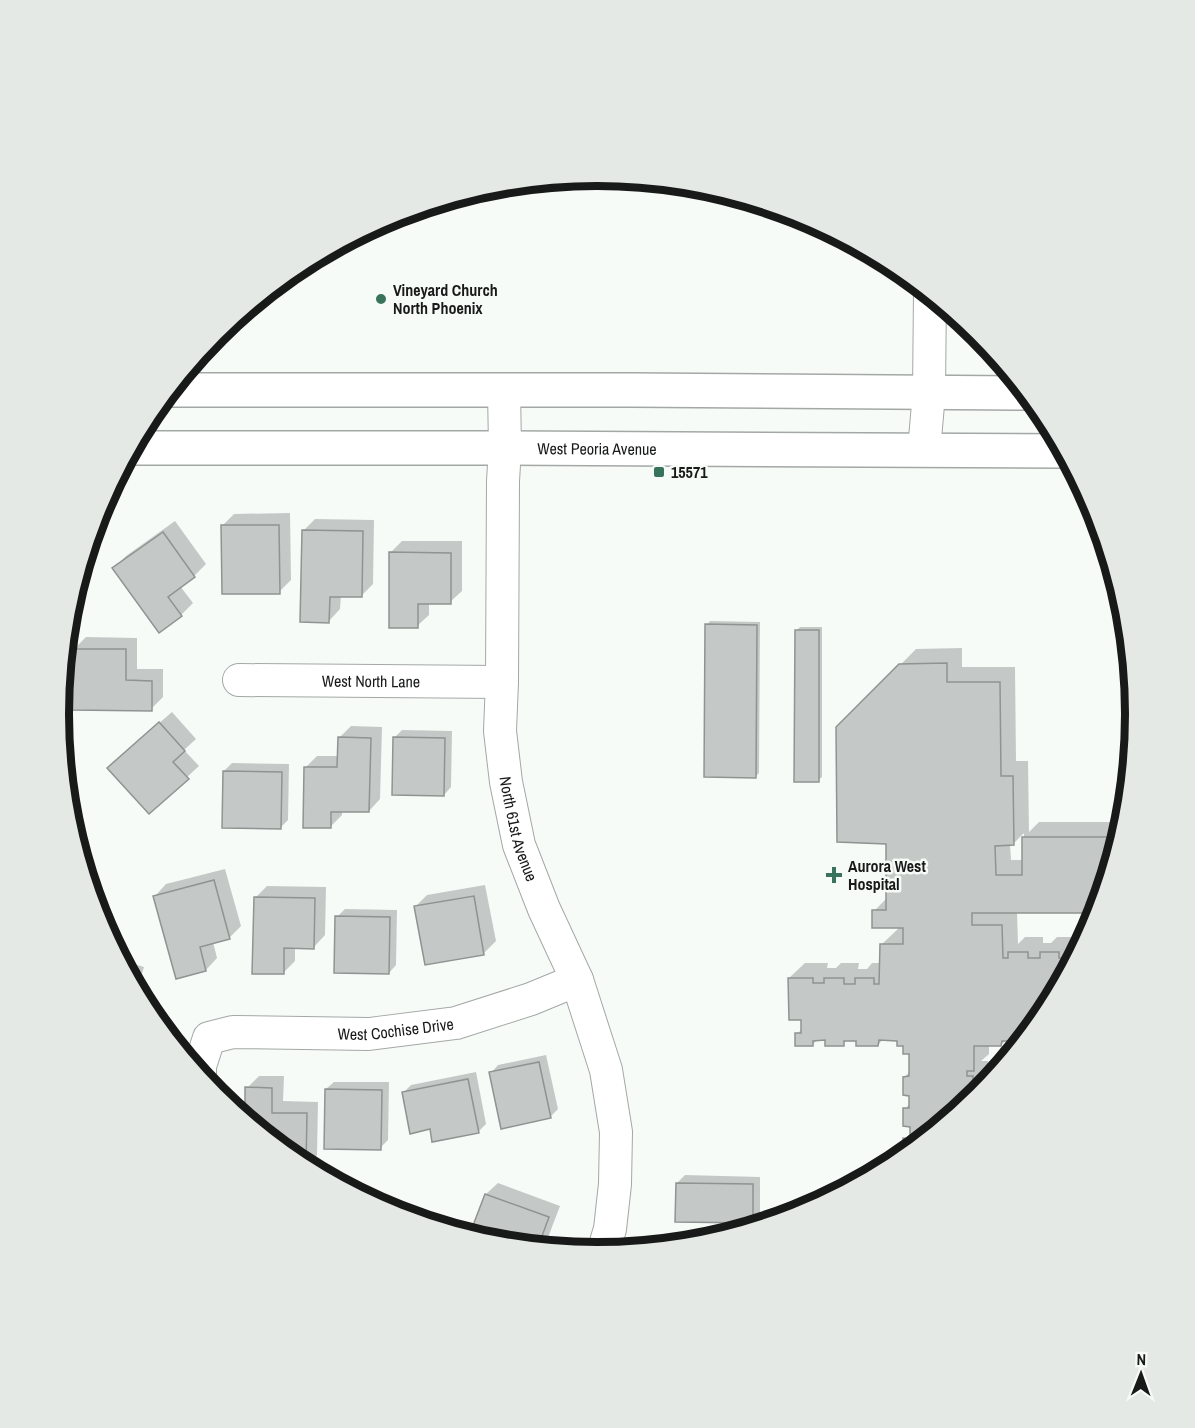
<svg xmlns="http://www.w3.org/2000/svg" width="1195" height="1428" viewBox="0 0 1195 1428" font-family="'Archivo Narrow',sans-serif">
<rect width="100%" height="100%" fill="#f6fbf8"/>
<!-- shadow -->
<g fill="#0003" fill-rule="evenodd">
<polygon points="290,513 291,580 279,592 222,526 234,514"/>
<polygon points="315,519 374,520 373,584 361,596 341,595 340,609 329,621 303,531"/>
<polygon points="175,521 206,564 194,576 180,586 193,603 181,615 114,568 126,556"/>
<polygon points="402,541 462,541 462,591 450,602 429,603 429,615 417,626 390,553"/>
<polygon points="710,621 760,622 759,773 756,776 707,625"/>
<polygon points="800,627 822,627 822,777 818,780 797,630"/>
<polygon points="86,637 137,638 137,669 163,669 163,697 151,709 74,649"/>
<path d="M962,648v19h53l1,94h12l1,71 10,-10h86l-27,89h-81l1,33 7,-7h18v6h8l6,-6h17v6h7l5,-4 -41,75 -25,30 -9,-4h-5l-5,5h-12v9l-8,7h7v18l-5,5 -1,6 -4,5 -70,58 -3,-14 6,-6v-8l-6,-16 6,-7 -6,-25 5,-6v-19l-11,-13h-16l-5,6 -21,-6h-9l-5,5 -17,-5h-8l-6,6 -15,-11 6,-6v-10l-14,-40 16,-15h23l-1,5h9l5,-5h18l-1,6h9l5,-6h9l1,-19 18,-17 -26,-16 14,-14 -1,-54 -49,-115 78,-79zM1024,833v27h-13l-1,-16h3z"/>
<polygon points="172,712 196,739 184,750 199,766 149,812 121,756"/>
<polygon points="351,726 382,727 380,799 369,811 342,810 342,815 330,827 305,768 317,756 339,756 339,738"/>
<polygon points="402,730 452,731 451,787 444,795 394,738"/>
<polygon points="232,763 289,764 288,820 280,828 224,771"/>
<polygon points="225,869 241,926 229,938 213,942 217,958 206,970 155,896 166,884"/>
<polygon points="485,885 496,941 484,953 426,963 415,907 427,895"/>
<polygon points="267,886 326,887 325,935 314,947 295,947 295,961 283,973 255,898"/>
<polygon points="345,909 397,910 396,965 389,973 337,917"/>
<polygon points="121,960 144,967 137,990"/>
<polygon points="142,999 154,1003 150,1014 149,1013"/>
<polygon points="546,1055 558,1109 550,1117 491,1073 498,1065"/>
<polygon points="476,1072 486,1124 478,1132 431,1127 403,1093 411,1085"/>
<polygon points="259,1076 284,1076 283,1101 318,1102 317,1155 306,1166 298,1162 246,1120 247,1088"/>
<polygon points="334,1082 389,1082 388,1140 380,1148 326,1089"/>
<polygon points="685,1175 760,1177 760,1214 752,1222 677,1183"/>
<polygon points="498,1183 560,1206 544,1248 492,1243 486,1194"/>
</g>
<!-- building -->
<g fill="#c4c9c7" stroke="#8f9492" stroke-width="1.5">
<polygon points="221,525 279,525 280,594 222,594"/>
<polygon points="302,530 363,531 362,597 330,597 329,623 300,622"/>
<polygon points="163,532 195,577 168,597 182,616 159,633 112,568"/>
<polygon points="389,552 451,553 451,604 418,604 418,628 389,628"/>
<polygon points="705,624 757,625 756,778 704,777"/>
<polygon points="795,630 819,630 819,782 794,782"/>
<polygon points="72,649 126,649 126,680 152,681 152,711 72,710"/>
<polygon points="947,663 947,682 1000,682 1001,776 1013,776 1014,845 995,846 996,875 1022,875 1022,837 1121,837 1098,913 972,913 972,925 1002,925 1003,958 1008,958 1008,952 1028,952 1028,958 1040,958 1040,952 1059,952 1059,958 1070,958 1070,952 1079,952 1045,1014 1019,1046 1009,1046 1009,1041 1002,1041 1001,1046 974,1046 974,1071 967,1071 967,1076 973,1076 973,1096 968,1096 968,1104 906,1155 903,1155 903,1138 910,1139 910,1127 903,1126 903,1108 909,1108 909,1096 903,1095 903,1077 909,1076 909,1054 903,1054 903,1046 897,1046 897,1041 879,1040 878,1046 856,1046 856,1041 844,1041 844,1046 825,1046 825,1040 813,1041 813,1046 795,1046 795,1033 801,1033 801,1020 789,1020 788,978 813,978 813,983 824,983 824,978 844,978 844,984 855,984 855,978 874,978 874,984 879,984 880,944 903,944 903,928 872,928 872,910 886,910 886,844 837,842 836,727 899,664"/>
<polygon points="159,722 185,751 173,762 189,779 149,814 107,768"/>
<polygon points="338,737 371,738 369,812 331,812 331,828 303,828 304,767 337,767"/>
<polygon points="393,737 445,738 444,796 392,795"/>
<polygon points="223,771 282,772 281,829 222,828"/>
<polygon points="214,880 230,939 200,947 206,971 176,979 153,896"/>
<polygon points="474,896 484,955 425,965 414,906"/>
<polygon points="254,897 315,898 314,949 284,948 284,974 252,974"/>
<polygon points="335,916 390,917 389,974 334,973"/>
<polygon points="539,1062 551,1118 501,1129 489,1072"/>
<polygon points="468,1079 479,1133 432,1142 430,1129 410,1134 402,1092"/>
<polygon points="245,1087 272,1088 272,1113 307,1113 306,1166 298,1162 245,1118"/>
<polygon points="325,1089 382,1090 381,1150 324,1149"/>
<polygon points="676,1183 753,1184 753,1223 675,1222"/>
<polygon points="485,1194 549,1217 538,1247 492,1243 469,1236"/>
</g>
<g fill="none" stroke-linecap="round" stroke-linejoin="round">
<!-- minor casing -->
<g stroke="#a3a8a6" stroke-width="34">
<g id="minor">
<path id="s1" d="M504,390l1,58 -2,33 -1,201 -2,49 6,51 13,63 25,64 33,71 29,90 10,62 -1,52 -5,45 -7,23"/>
<polyline points="924,450 929,393 930,293"/>
<path id="s2" d="M239,680l263,2"/>
<path id="s3" d="M200,1075v-9l9,-28 24,-6 136,2 87,-11 75,-24 46,-19"/>
</g>
</g>
<!-- major casing -->
<g stroke="#a3a8a6" stroke-width="36">
<g id="major">
<polyline points="169,390 632,390 1028,393"/>
<path id="s4" d="M131,448h374l560,3"/>
</g>
</g>
<!-- minor -->
<use href="#minor" stroke="#fff" stroke-width="32"/>
<!-- major -->
<use href="#major" stroke="#fff" stroke-width="33"/>
</g>
<!-- markers -->
<g fill="#38735c" stroke="#f6fbf8" stroke-width="2">
<circle cx="381" cy="299" r="6"/>
<rect x="653" y="466" width="12" height="12" rx="3"/>
<path d="M831 866h6v6h6v6h-6v6h-6v-6h-6v-6h6z"/>
</g>
<g text-anchor="middle" stroke-width="5" stroke-linejoin="round" paint-order="stroke">
<!-- poi labels -->
<g font-size="16" font-weight="bold" fill="#181a19" stroke="#f6fbf8" text-anchor="start">
<text x="393" y="296">Vineyard Church<tspan x="393" dy="18">North Phoenix</tspan></text>
<text x="671" y="478">15571</text>
<text x="848" y="872">Aurora West<tspan x="848" dy="18">Hospital</tspan></text>
</g>
<!-- street labels -->
<g font-size="16" fill="#181a19" stroke="#f6fbf8">
<text dy="6" stroke="none"><textPath href="#s4" startOffset="466">West Peoria Avenue</textPath></text>
<text dy="6" stroke="none"><textPath href="#s2" startOffset="132">West North Lane</textPath></text>
<text dy="6" stroke="none"><textPath href="#s1" startOffset="441">North 61st Avenue</textPath></text>
<text dy="6" stroke="none"><textPath href="#s3" startOffset="226">West Cochise Drive</textPath></text>
</g>
</g>
<!-- crop -->
<path d="M0 0H1195V1428H0ZM69 714a528 528 0 1 1 1056 0a528 528 0 1 1-1056 0Z" fill="#e4e9e6" fill-rule="evenodd"/>
<path fill="none" stroke="#181a19" stroke-width="8" d="M69 714a528 528 0 1 1 1056 0a528 528 0 1 1-1056 0Z"/>
<!-- north arrow -->
<g transform="translate(1141 1374) rotate(1)" stroke="#f6fbf8" stroke-width="4.5" paint-order="stroke">
<path d="M0-4.5L10 22L0 15L-10 22Z" fill="#181a19"/>
<text y="-9" font-size="16" font-weight="bold" text-anchor="middle" fill="#181a19">N</text>
</g>
</svg>
